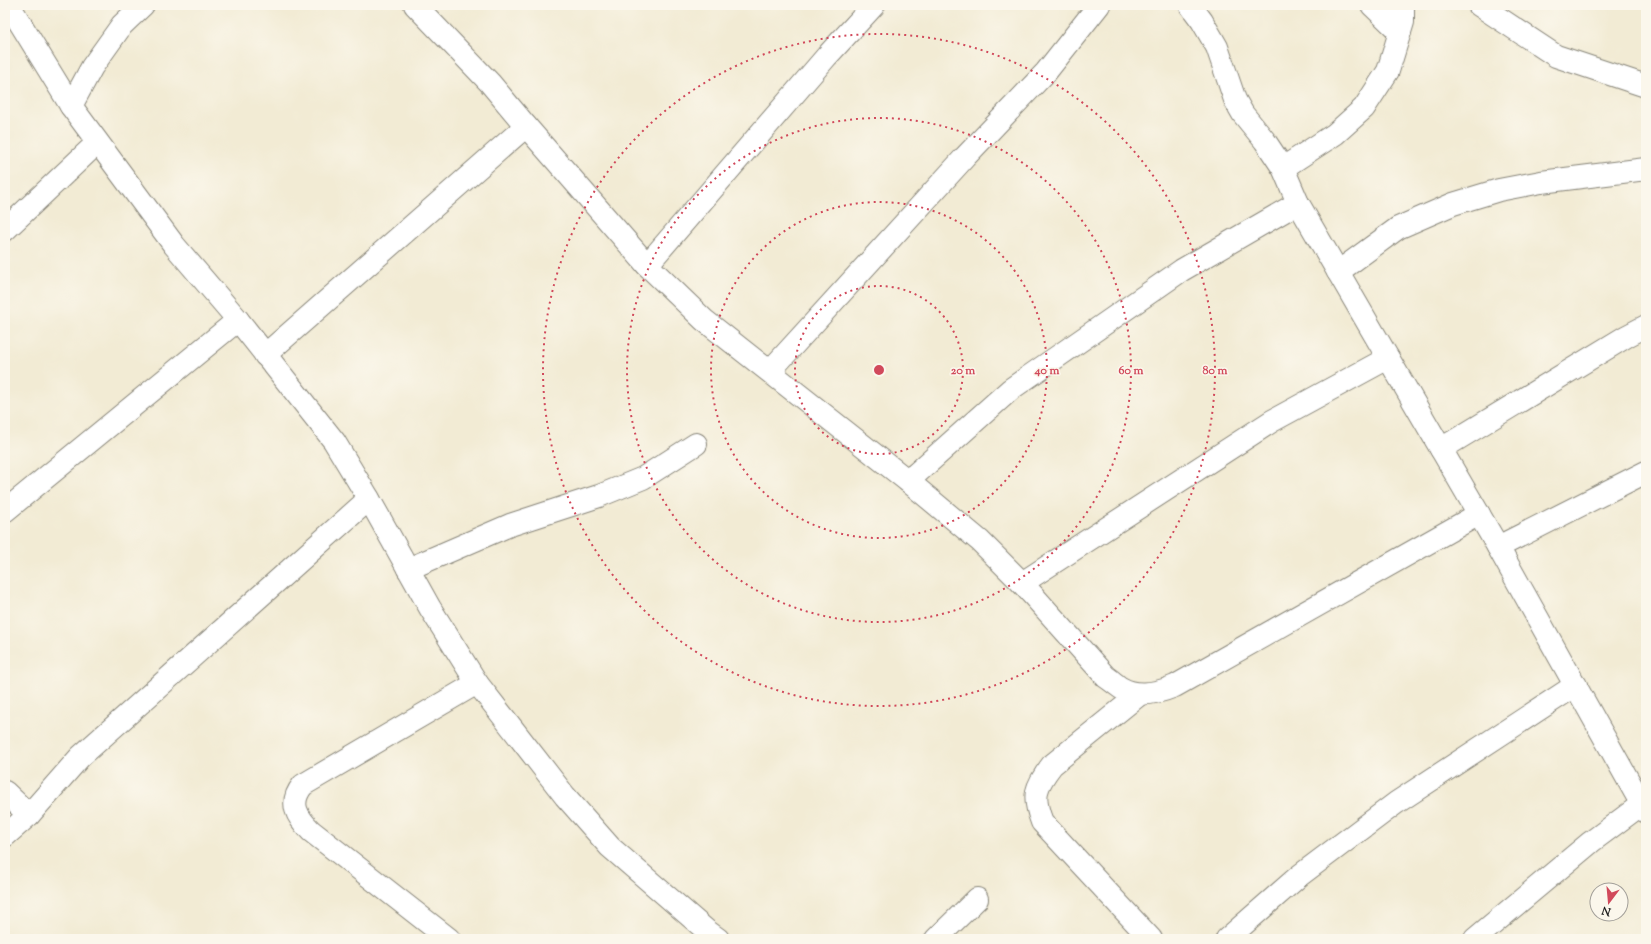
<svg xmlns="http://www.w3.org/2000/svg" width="1651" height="944" viewBox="0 0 1651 944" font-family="'Sorts Mill Goudy',serif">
<rect width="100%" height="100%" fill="#fbf7ec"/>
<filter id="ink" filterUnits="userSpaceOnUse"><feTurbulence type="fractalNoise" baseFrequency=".025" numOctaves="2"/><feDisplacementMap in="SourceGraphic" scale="8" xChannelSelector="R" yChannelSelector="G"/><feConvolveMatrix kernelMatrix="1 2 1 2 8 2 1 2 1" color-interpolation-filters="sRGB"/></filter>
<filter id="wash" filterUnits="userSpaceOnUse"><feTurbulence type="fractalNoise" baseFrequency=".012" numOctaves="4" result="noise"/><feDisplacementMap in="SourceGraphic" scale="16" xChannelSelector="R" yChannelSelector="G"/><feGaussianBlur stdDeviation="0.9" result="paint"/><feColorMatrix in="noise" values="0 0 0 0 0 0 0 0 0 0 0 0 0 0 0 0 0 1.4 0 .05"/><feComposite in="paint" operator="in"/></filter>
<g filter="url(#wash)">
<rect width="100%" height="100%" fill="#f2ebd4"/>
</g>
<g filter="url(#ink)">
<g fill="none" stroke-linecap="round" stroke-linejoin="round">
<!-- minor casing -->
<g stroke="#878478" stroke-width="24">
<g id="minor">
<polyline points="9,5 71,106"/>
<polyline points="143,5 122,25 92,67 71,106 174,245 238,320 334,441 369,499 430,608 477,683 565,796 610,847 707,931 718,939"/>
<path d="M415,5l75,78 36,43 121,139 57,55 204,161 72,60 42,42 84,94c5,3 10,8 15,11 17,10 37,5 54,-2l304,-172"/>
<polyline points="1190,5 1202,21 1217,47 1235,100 1243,114 1265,141 1283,168 1298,203 1498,547 1646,812"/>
<polyline points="1372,5 1400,32"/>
<polyline points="1479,5 1556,56 1646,86"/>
<polyline points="1283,168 1335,134 1364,108 1388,71 1403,22 1403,5"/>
<polyline points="5,230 97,143"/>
<polyline points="647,265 827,56 874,5"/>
<polyline points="1338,272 1398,228 1453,204 1499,190 1541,182 1646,169"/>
<polyline points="265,355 526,126"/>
<polyline points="770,371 965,157 1046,72 1099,5"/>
<polyline points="1441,449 1627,336 1646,326"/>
<polyline points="908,481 1011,389 1182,270 1298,203"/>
<polyline points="5,511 238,320"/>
<polyline points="1498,547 1646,472"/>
<polyline points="408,569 510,525 599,496 643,478 696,444"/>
<polyline points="1022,583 1272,421 1388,358"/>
<path d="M1140,694l-88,71c-17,22 -20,31 -10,57l109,117"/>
<polyline points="5,792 29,815"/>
<polyline points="5,836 29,815 80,757 369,499"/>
<path d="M449,939l-138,-108c-14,-14 -23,-28 -8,-46l174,-102"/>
<polyline points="936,939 977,899"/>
<polyline points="1227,939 1299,876 1396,803 1576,685"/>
<polyline points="1475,939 1591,842 1642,804"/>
</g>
</g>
<!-- minor -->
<use href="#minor" stroke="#fff" stroke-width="22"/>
</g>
</g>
<!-- distance rings -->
<g fill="none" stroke="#d1495b" stroke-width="2" stroke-dasharray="2 4">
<circle cx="879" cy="370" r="84"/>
<circle cx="879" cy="370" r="168"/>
<circle cx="879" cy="370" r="252"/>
<circle cx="879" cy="370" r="336"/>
</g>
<circle cx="879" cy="370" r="6" fill="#d1495b" stroke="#fbf7ec" stroke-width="2"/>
<g font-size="12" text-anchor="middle" font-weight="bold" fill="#d1495b" stroke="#fbf7ec" stroke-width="3" stroke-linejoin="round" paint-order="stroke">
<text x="963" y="374">20 m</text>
<text x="1047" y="374">40 m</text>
<text x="1131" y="374">60 m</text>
<text x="1215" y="374">80 m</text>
</g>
<!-- margin -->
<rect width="1651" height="944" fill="none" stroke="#fbf7ec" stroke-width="20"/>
<!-- north arrow -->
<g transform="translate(1609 902) rotate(196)"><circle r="19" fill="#fbf7ec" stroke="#a29f99"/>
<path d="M0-3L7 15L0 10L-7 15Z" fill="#d1495b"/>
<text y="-6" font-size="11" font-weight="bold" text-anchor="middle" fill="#1c1c1c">N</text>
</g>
</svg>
